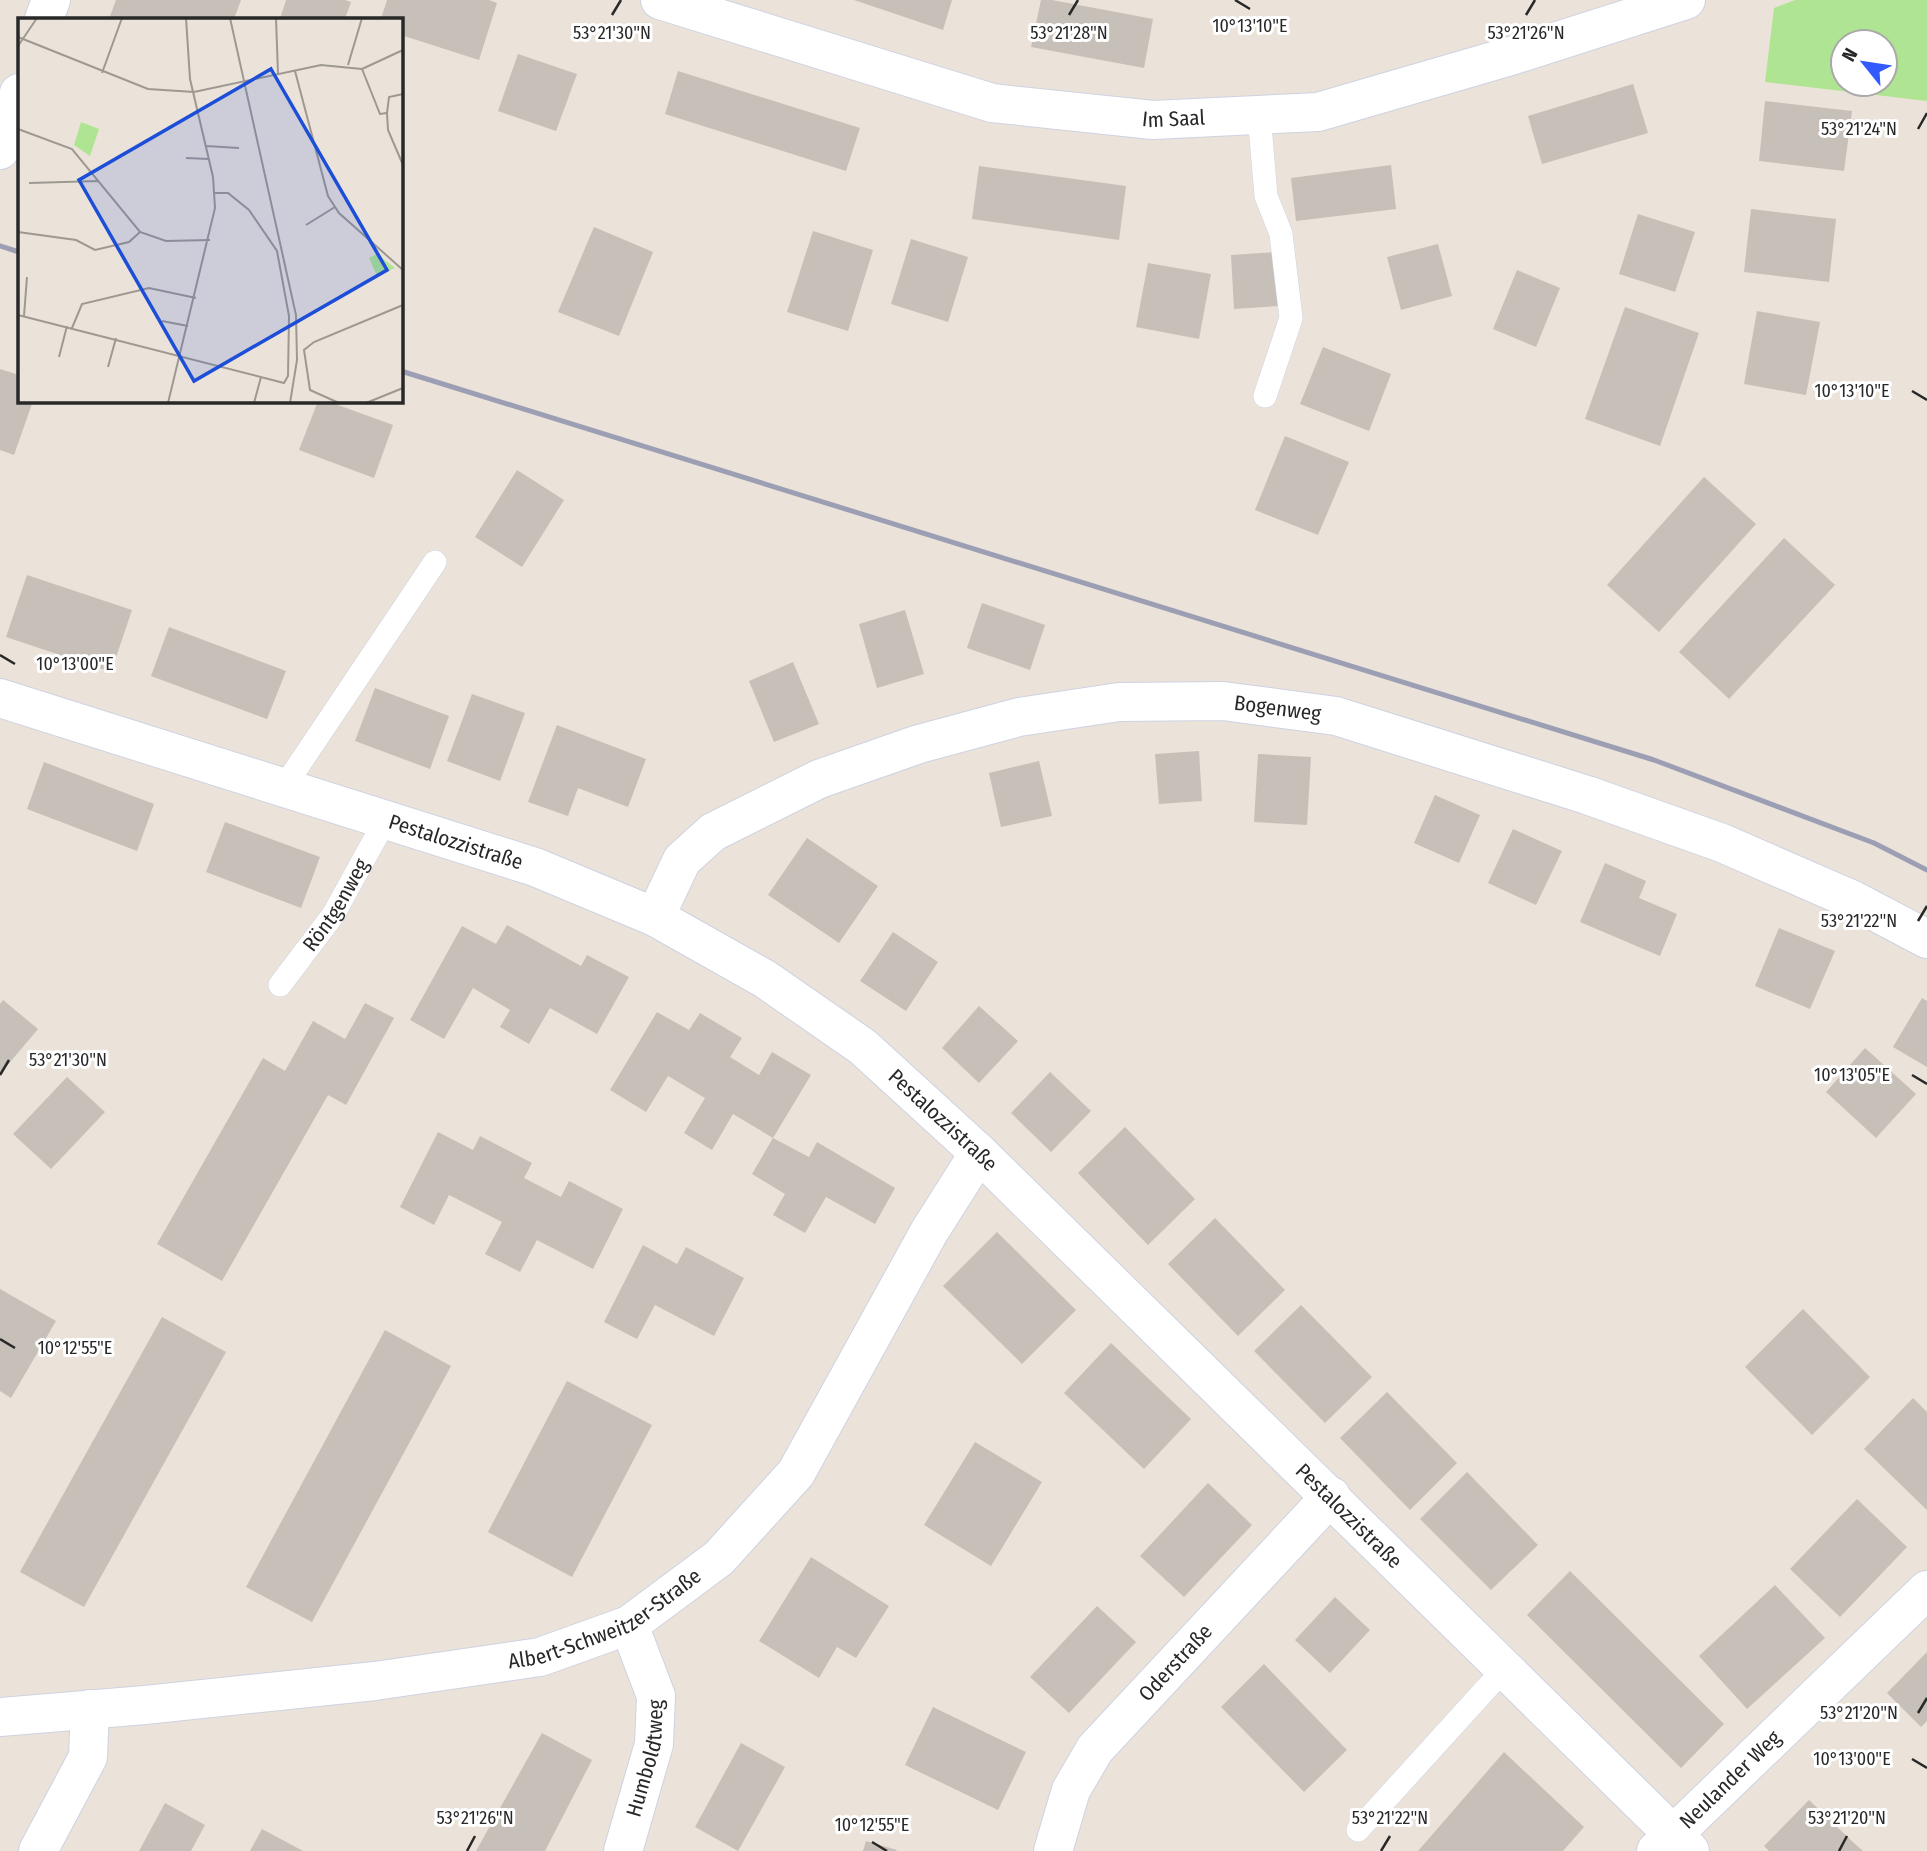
<svg xmlns="http://www.w3.org/2000/svg" width="1927" height="1851" viewBox="0 0 1927 1851" font-family="'Fira Sans Condensed',sans-serif">
<rect width="100%" height="100%" fill="#ebe3d9"/>
<!-- green -->
<path fill="#afe592" fill-rule="evenodd" d="M1795,0h132v101l-162,-19 9,-74zM1843,42h42v42h-42z"/>
<!-- building -->
<g fill="#c6c0b9">
<polygon points="116,0 241,0 234,19 109,19"/>
<polygon points="286,0 345,0 351,2 345,19 280,19"/>
<polygon points="387,0 489,0 497,3 479,60 401,35 401,19 381,19"/>
<polygon points="854,0 952,0 943,30"/>
<polygon points="1041,0 1052,0 1153,19 1144,68 1031,47"/>
<polygon points="518,54 577,74 556,131 498,111"/>
<polygon points="678,71 860,128 846,171 665,114"/>
<polygon points="1633,84 1648,133 1542,164 1528,116"/>
<polygon points="1765,101 1852,111 1844,171 1759,161"/>
<polygon points="1391,165 1396,209 1296,221 1291,178"/>
<polygon points="979,166 1126,186 1119,240 972,219"/>
<polygon points="1751,209 1836,219 1829,282 1744,272"/>
<polygon points="1638,214 1695,232 1675,292 1619,274"/>
<polygon points="594,227 653,252 619,336 558,312"/>
<polygon points="813,231 873,250 848,331 787,312"/>
<polygon points="911,239 968,257 948,322 891,304"/>
<polygon points="1438,244 1452,296 1401,310 1387,257"/>
<polygon points="1275,252 1279,306 1234,309 1231,255"/>
<polygon points="1148,263 1211,274 1199,339 1136,327"/>
<polygon points="1517,270 1560,288 1536,347 1493,329"/>
<polygon points="1625,307 1699,333 1660,446 1585,419"/>
<polygon points="1757,311 1820,322 1806,395 1744,384"/>
<polygon points="1323,347 1391,374 1369,431 1300,404"/>
<polygon points="0,369 19,375 19,401 33,401 14,455 0,450"/>
<polygon points="318,401 327,401 393,425 374,478 299,450"/>
<polygon points="1285,436 1349,462 1318,535 1255,510"/>
<polygon points="517,470 564,500 522,567 475,537"/>
<polygon points="1704,477 1756,524 1659,632 1607,585"/>
<polygon points="1784,538 1835,585 1729,699 1679,652"/>
<polygon points="27,575 132,610 111,672 6,637"/>
<polygon points="982,603 1045,625 1030,670 967,648"/>
<polygon points="905,610 924,674 877,688 859,624"/>
<polygon points="169,627 286,671 267,719 151,676"/>
<polygon points="793,662 819,724 774,742 749,681"/>
<polygon points="375,688 449,716 430,769 355,741"/>
<polygon points="472,694 525,713 500,781 447,761"/>
<polygon points="557,725 646,759 628,807 578,788 568,816 528,802"/>
<polygon points="1199,751 1202,801 1159,804 1155,754"/>
<polygon points="1258,754 1311,757 1307,825 1254,822"/>
<polygon points="1039,761 1052,816 1001,827 989,773"/>
<polygon points="44,762 154,804 137,851 27,809"/>
<polygon points="1435,795 1480,815 1459,863 1414,843"/>
<polygon points="225,822 320,857 301,908 206,872"/>
<polygon points="1513,829 1562,851 1536,905 1488,883"/>
<polygon points="807,838 878,886 839,943 768,895"/>
<polygon points="1605,863 1646,881 1639,898 1677,914 1660,956 1580,922"/>
<polygon points="507,925 581,966 587,955 629,977 597,1034 550,1008 529,1044 500,1027 510,1010 473,988 444,1039 410,1020 462,926 496,944"/>
<polygon points="1779,928 1835,951 1810,1009 1755,986"/>
<polygon points="893,932 938,962 906,1011 860,981"/>
<polygon points="1922,998 1927,1001 1927,1067 1893,1047"/>
<polygon points="3,1000 38,1029 0,1074 0,1004"/>
<polygon points="365,1003 394,1018 346,1105 328,1095 222,1281 157,1244 263,1058 285,1071 313,1021 345,1039"/>
<polygon points="979,1006 1018,1041 979,1083 942,1048"/>
<polygon points="657,1012 689,1030 700,1013 742,1038 730,1057 759,1075 772,1052 811,1075 773,1138 733,1114 712,1150 684,1133 705,1098 668,1076 646,1112 610,1090"/>
<polygon points="1865,1048 1916,1094 1876,1138 1826,1092"/>
<polygon points="1050,1072 1091,1111 1051,1152 1011,1113"/>
<polygon points="67,1077 105,1112 51,1169 13,1134"/>
<polygon points="1125,1127 1195,1199 1148,1245 1078,1173"/>
<polygon points="438,1132 473,1150 480,1136 532,1163 524,1178 561,1197 569,1181 623,1209 593,1269 537,1240 520,1272 485,1254 502,1222 449,1195 434,1225 400,1207"/>
<polygon points="773,1138 809,1157 817,1142 895,1188 875,1224 826,1197 805,1233 773,1215 785,1194 752,1174"/>
<polygon points="1215,1218 1285,1290 1238,1336 1168,1264"/>
<polygon points="997,1232 1076,1310 1022,1364 943,1286"/>
<polygon points="643,1245 677,1264 686,1247 744,1278 714,1336 655,1305 637,1339 604,1322"/>
<polygon points="0,1289 56,1321 11,1398 0,1391"/>
<polygon points="1301,1305 1372,1377 1325,1423 1254,1351"/>
<polygon points="1803,1309 1870,1377 1812,1435 1745,1367"/>
<polygon points="162,1317 226,1352 84,1607 20,1572"/>
<polygon points="385,1330 451,1366 312,1622 246,1587"/>
<polygon points="1111,1343 1191,1419 1144,1469 1064,1393"/>
<polygon points="567,1381 652,1425 572,1577 488,1532"/>
<polygon points="1387,1392 1457,1463 1410,1510 1340,1438"/>
<polygon points="1913,1398 1927,1412 1927,1510 1864,1449"/>
<polygon points="975,1442 1042,1482 991,1566 924,1525"/>
<polygon points="1467,1472 1538,1545 1491,1590 1420,1519"/>
<polygon points="1208,1483 1252,1525 1184,1597 1140,1556"/>
<polygon points="1857,1499 1907,1547 1840,1617 1790,1569"/>
<polygon points="811,1557 889,1606 856,1658 837,1647 819,1678 759,1641"/>
<polygon points="1570,1571 1724,1724 1681,1768 1527,1615"/>
<polygon points="1775,1585 1825,1638 1747,1709 1699,1656"/>
<polygon points="1335,1597 1370,1630 1330,1673 1295,1640"/>
<polygon points="1097,1606 1136,1642 1069,1713 1030,1677"/>
<polygon points="1927,1652 1927,1721 1921,1727 1887,1693"/>
<polygon points="1264,1664 1347,1750 1304,1792 1221,1707"/>
<polygon points="933,1707 1026,1752 998,1810 905,1765"/>
<polygon points="542,1733 592,1760 545,1851 476,1851"/>
<polygon points="741,1743 785,1767 738,1851 695,1827"/>
<polygon points="1504,1752 1584,1827 1563,1851 1418,1851"/>
<polygon points="1809,1800 1855,1844 1863,1851 1769,1851 1764,1846"/>
<polygon points="165,1803 205,1825 191,1851 139,1851"/>
<polygon points="262,1829 303,1851 250,1851"/>
<polygon points="866,1841 897,1850 896,1851 863,1851"/>
</g>
<g fill="none" stroke-linecap="round" stroke-linejoin="round">
<!-- service casing -->
<g stroke="#ced2e2" stroke-width="24">
<g id="service">
<polyline points="1259,114 1266,196 1281,234 1291,318 1265,396"/>
<polyline points="284,787 435,562"/>
<path id="s1" d="M280,985l53,-70 53,-96"/>
<polyline points="1358,1830 1505,1668"/>
</g>
</g>
<!-- minor casing -->
<g stroke="#ced2e2" stroke-width="40">
<g id="minor">
<path id="s2" d="M660,0l332,103 161,17 165,-8 196,-57 172,-55"/>
<polyline points="44,19 51,0"/>
<polyline points="0,150 19,93"/>
<path id="s3" d="M0,698l535,169 120,50 110,62 98,68 116,106 711,698"/>
<path id="s4" d="M655,917l27,-57 31,-28 106,-53 100,-35 100,-27 100,-15 104,-1 113,15 251,79 135,48 131,57 74,39"/>
<path id="s5" d="M0,1717l145,-12 230,-24 165,-24 89,-32 90,-67 77,-85 133,-241 50,-79"/>
<polyline points="38,1851 88,1757 90,1709"/>
<path id="s6" d="M623,1851l31,-107 2,-48 -27,-71"/>
<path id="s7" d="M1053,1851l18,-61 24,-41 236,-253"/>
<path id="s8" d="M1656,1851l271,-261"/>
</g>
</g>
<!-- service -->
<use href="#service" stroke="#fff" stroke-width="23"/>
<!-- minor -->
<use href="#minor" stroke="#fff" stroke-width="38"/>
<!-- rail -->
<g stroke="#9c9fb4" stroke-width="5">
<polyline points="0,246 19,252"/>
<polyline points="401,371 1654,760 1874,843 1927,870"/>
</g>
</g>
<!-- ticks -->
<path fill="none" stroke="#282828" stroke-width="2.5" d="M1235,0l15,9M612,15l9,-15M1069,15l9,-15M1526,15l9,-15M1918,129l9,-16M1912,391l15,9M0,655l15,9M1918,921l9,-15M0,1075l9,-15M1912,1075l15,9M0,1339l15,9M1918,1713l9,-15M1912,1759l15,9M872,1842l15,9M467,1851l8,-15M1381,1851l9,-15M1839,1851l8,-15"/>
<g text-anchor="middle" stroke-width="6" stroke-linejoin="round" paint-order="stroke">
<!-- street labels -->
<g font-size="21" fill="#282828" stroke="#fff">
<text dy="7" stroke="none"><textPath href="#s2" startOffset="530">Im Saal</textPath></text>
<text dy="7" stroke="none"><textPath href="#s4" startOffset="693">Bogenweg</textPath></text>
<text dy="7" stroke="none"><textPath href="#s3" startOffset="478">Pestalozzistraße</textPath></text>
<text dy="7" stroke="none"><textPath href="#s1" startOffset="98">Röntgenweg</textPath></text>
<text dy="7" stroke="none"><textPath href="#s3" startOffset="1045">Pestalozzistraße</textPath></text>
<text dy="7" stroke="none"><textPath href="#s3" startOffset="1612">Pestalozzistraße</textPath></text>
<text dy="7" stroke="none"><textPath href="#s5" startOffset="618">Albert-Schweitzer-Straße</textPath></text>
<text dy="7" stroke="none"><textPath href="#s7" startOffset="229">Oderstraße</textPath></text>
<text dy="7" stroke="none"><textPath href="#s6" startOffset="96">Humboldtweg</textPath></text>
<text dy="7" stroke="none"><textPath href="#s8" startOffset="103">Neulander Weg</textPath></text>
</g>
</g>
<!-- overview -->
<g transform="translate(18 18)">
<rect width="385" height="385" fill="#ebe3d9"/>
<path d="M63,104l18,7 -9,27 -16,-11zM359,236l18,14 -18,8 -8,-18z" fill="#afe592"/>
<path fill="none" stroke="#9d9892" stroke-width="2" d="M212,0l66,297 1,45 -7,43M258,0l2,56M0,19l130,52 46,3 127,-27 41,4M0,28l19,-28M385,46v-23M330,47l14,-47M344,51l18,45 7,-1 1,17 15,35M344,51l41,-19M277,53l33,125 11,17 64,57M84,55l20,-55M369,95l2,-16 14,-3M0,111l54,20 68,83 26,9 44,-1M188,128l33,2M168,140l23,1M11,165l70,-2M288,207l29,-18M0,214l58,8 19,10 34,-8 11,-10M0,297l266,68 4,-7 1,-60 -12,-65 -28,-41 -21,-17h-13M6,298l3,-39M144,303l26,5M54,310l10,-24 67,-16 47,10M41,339l8,-31M90,349l8,-29M150,385l47,-195 -2,-31 -23,-98 -4,-61M236,385l7,-26M321,385l-29,-13 -6,-40 10,-8 89,-37M348,385l37,-15"/>
<path fill="#1d4ed8" fill-opacity="0.15" stroke="#1d4ed8" stroke-width="3.5" d="M253,51l116,201 -193,111 -115,-201z"/>
<rect width="385" height="385" fill="none" stroke="#282828" stroke-width="3.5"/>
</g>
<g font-size="18" text-anchor="middle" fill="#282828" stroke="#fff" stroke-width="6" stroke-linejoin="round" paint-order="stroke">
<text x="1250" y="32">10°13'10"E</text>
<text x="612" y="39">53°21'30"N</text>
<text x="1069" y="39">53°21'28"N</text>
<text x="1526" y="39">53°21'26"N</text>
<text x="1859" y="135">53°21'24"N</text>
<text x="1852" y="397">10°13'10"E</text>
<text x="75" y="670">10°13'00"E</text>
<text x="1859" y="927">53°21'22"N</text>
<text x="68" y="1066">53°21'30"N</text>
<text x="1852" y="1081">10°13'05"E</text>
<text x="75" y="1354">10°12'55"E</text>
<text x="1859" y="1719">53°21'20"N</text>
<text x="1852" y="1765">10°13'00"E</text>
<text x="475" y="1824">53°21'26"N</text>
<text x="1390" y="1824">53°21'22"N</text>
<text x="1847" y="1824">53°21'20"N</text>
<text x="872" y="1831">10°12'55"E</text>
</g>
<!-- north arrow -->
<g transform="translate(1864 63) rotate(300)"><circle r="33" fill="#ffffff" stroke="#a9a9a9" stroke-width="2"/>
<path d="M0-5L12 26L0 18L-12 26Z" fill="#325aff"/>
<text y="-10" font-size="19" font-weight="bold" text-anchor="middle" fill="#282828">N</text>
</g>
</svg>
